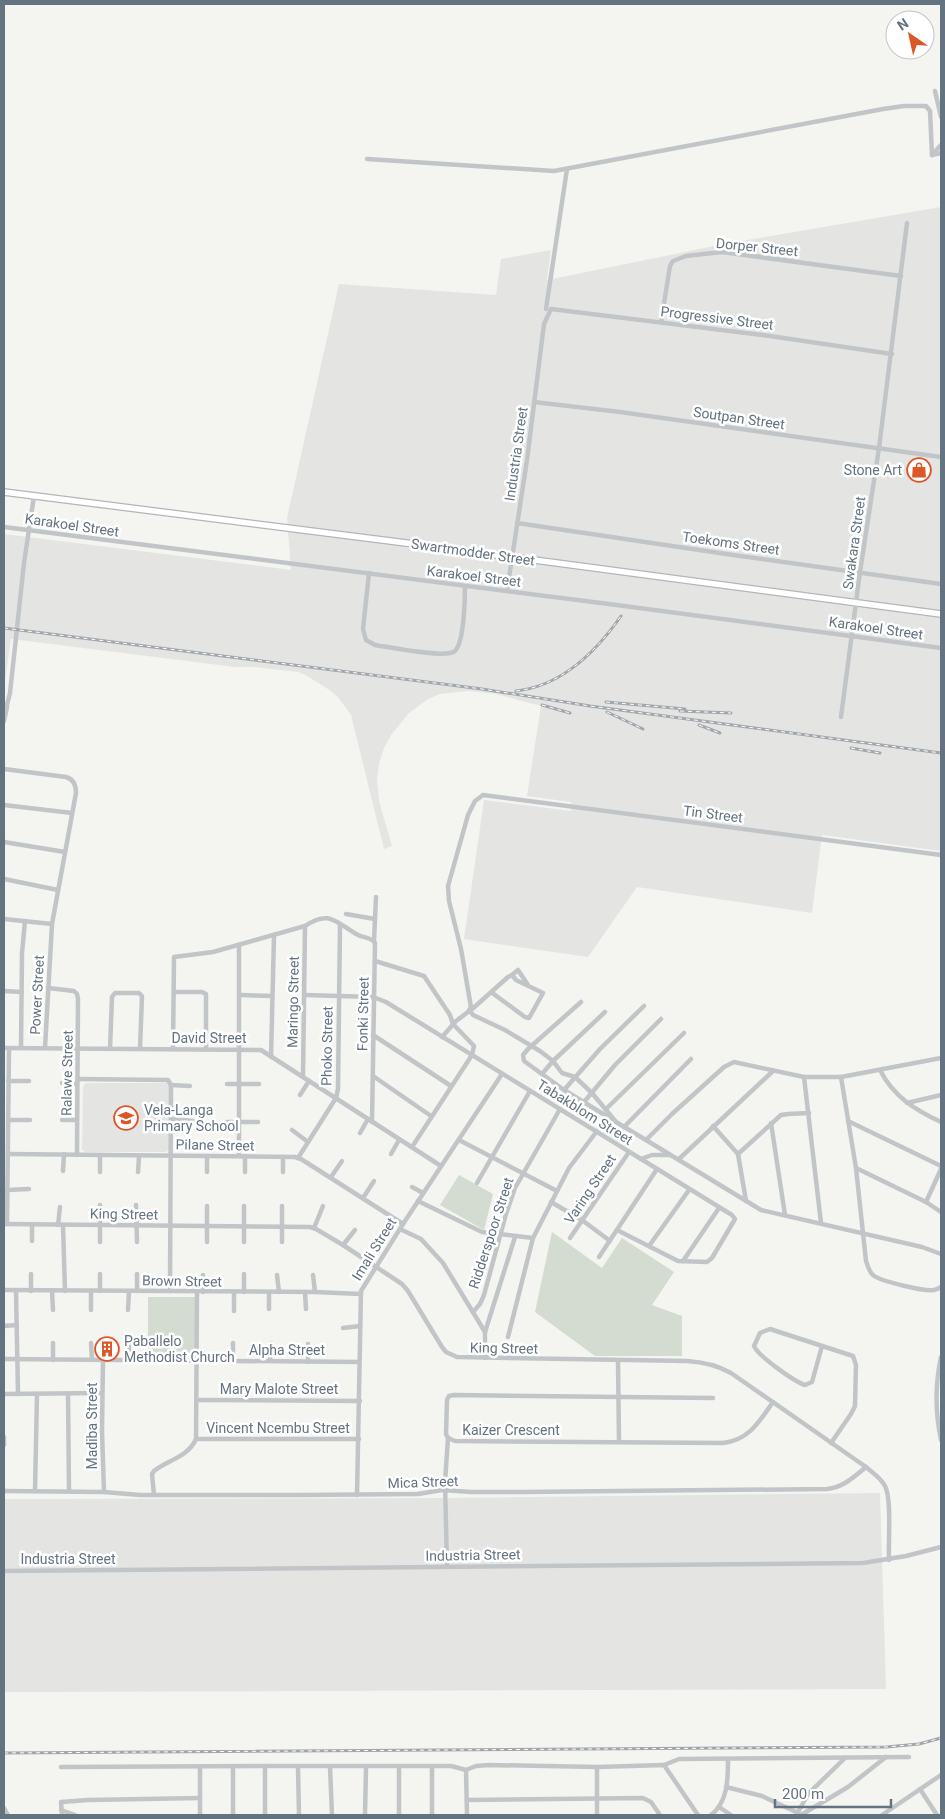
<svg xmlns="http://www.w3.org/2000/svg" width="945" height="1819" viewBox="0 0 945 1819" font-family="Roboto,sans-serif">
<rect width="100%" height="100%" fill="#f4f4f0"/>
<!-- built -->
<g fill="#e4e5e3">
<polygon points="941,207 941,851 822,835 812,913 637,887 588,957 464,939 484,800 571,811 571,802 527,796 541,706 496,694 469,691 440,694 428,699 409,713 391,735 384,748 379,764 377,780 379,801 392,846 384,849 351,715 338,697 328,689 307,676 298,672 253,667 235,667 11,639 4,687 4,534 291,570 287,518 339,284 496,295 501,259 551,250 547,280 724,244"/>
<polygon points="86,1083 167,1083 170,1087 170,1149 166,1152 85,1152 82,1149 83,1086"/>
<polygon points="880,1493 886,1689 4,1692 4,1499 443,1498"/>
</g>
<!-- green -->
<g fill="#d4dbd1">
<polygon points="459,1175 493,1194 484,1230 440,1205"/>
<polygon points="552,1232 602,1268 622,1238 674,1272 652,1305 682,1316 682,1356 595,1356 535,1312"/>
<rect x="148" y="1297" width="47" height="60"/>
</g>
<g fill="none" stroke-linecap="round" stroke-linejoin="round">
<!-- major casing -->
<g stroke="#b2b6ba" stroke-width="8">
<polyline id="major" points="4,492 422,545 941,614"/>
</g>
<!-- minor -->
<g stroke="#c2c5c8" stroke-width="4.5">
<polyline points="935,91 941,117"/>
<polyline points="932,155 941,145"/>
<polyline points="932,155 941,153"/>
<polyline points="367,159 554,171 883,109 904,106 926,106 930,111 932,155"/>
<polyline points="546,309 567,169"/>
<polyline points="661,322 670,266 673,261 686,256 722,252 901,276"/>
<polyline points="534,402 620,412 941,457"/>
<polyline points="517,523 733,555 941,584"/>
<polyline points="4,527 609,604 941,648"/>
<path d="M369,573l-6,56 3,11 9,5c14,2 71,14 80,6 9,-9 10,-51 10,-64"/>
<polyline points="507,591 527,460 544,324 551,309 770,336 892,354"/>
<polyline points="4,709 7,705 10,693 24,563 34,496"/>
<polyline points="841,717 860,572 879,448 907,223"/>
<polyline points="4,721 7,707"/>
<path d="M4,769l62,8c8,2 10,8 10,16l-24,131"/>
<polyline points="4,805 72,813"/>
<polyline points="4,842 65,852"/>
<polyline points="4,879 58,890"/>
<polyline points="346,914 375,919"/>
<polyline points="4,919 52,924 45,1048"/>
<polyline points="374,941 376,897"/>
<polyline points="375,961 424,976 450,1015 453,1024 474,1046 472,1055 412,1147"/>
<polyline points="512,975 518,970 528,985"/>
<polyline points="48,988 74,991 77,994 78,999 77,1155"/>
<polyline points="4,991 22,992"/>
<polyline points="174,992 202,992 206,994 206,1049"/>
<polyline points="491,992 525,1017 529,1018 543,993 516,980 512,975 508,977 470,1011 473,1015 505,1030 540,1051 553,1061 562,1073 575,1077 592,1093 616,1122 646,1140"/>
<polyline points="240,995 272,996"/>
<polyline points="305,995 373,997 386,1002 732,1215 735,1219 712,1258 707,1262 678,1261 617,1230"/>
<polyline points="581,1002 528,1049 523,1055 524,1061 564,1090 613,1120"/>
<polyline points="373,1035 451,1086"/>
<polyline points="442,1037 456,1021 468,1012 471,1007 461,949 449,901 448,886 468,815 475,801 483,795 941,855"/>
<polyline points="4,1048 261,1050 441,1166"/>
<polyline points="21,1048 22,953 25,921"/>
<polyline points="110,1049 112,997 115,993 139,993 142,996 140,1049"/>
<path d="M173,1049l1,-92 39,-5 92,-26c25,-17 31,-3 53,9 6,3 13,2 17,8l-3,179"/>
<polyline points="271,1057 274,936"/>
<polyline points="941,1058 841,1077 804,1077 734,1062 724,1067 672,1114 646,1140 761,1210 922,1247 941,1254"/>
<path d="M880,1070c13,26 35,40 61,52"/>
<polyline points="542,1074 553,1061 605,1012"/>
<polyline points="373,1076 431,1116"/>
<polyline points="303,1077 305,926"/>
<polyline points="804,1077 821,1223"/>
<path d="M841,1077l15,91 10,93c2,5 3,11 7,14 6,6 53,17 61,15 1,0 7,-3 7,-3"/>
<polyline points="78,1079 168,1080 171,1085"/>
<polyline points="8,1081 29,1081"/>
<polyline points="62,1083 77,1084"/>
<polyline points="227,1084 259,1084"/>
<polyline points="171,1085 190,1086"/>
<polyline points="564,1090 600,1049 644,1006"/>
<polyline points="300,1095 309,1081"/>
<polyline points="584,1102 615,1065 661,1019"/>
<polyline points="907,1103 941,1095"/>
<polyline points="606,1109 684,1033"/>
<polyline points="172,1119 193,1121"/>
<polyline points="8,1120 30,1120"/>
<polyline points="62,1120 77,1120"/>
<polyline points="848,1121 941,1166"/>
<polyline points="227,1122 258,1122"/>
<polyline points="771,1123 785,1215"/>
<polyline points="713,1126 738,1154 746,1201"/>
<polyline points="624,1127 691,1059"/>
<polyline points="292,1130 308,1142"/>
<polyline points="360,1133 368,1119"/>
<polyline points="459,1140 557,1191"/>
<polyline points="8,1154 295,1157 301,1159 403,1224"/>
<polyline points="391,1154 399,1140"/>
<polyline points="738,1154 781,1115 788,1114 809,1113"/>
<polyline points="207,1156 207,1172"/>
<polyline points="239,1156 239,945"/>
<polyline points="298,1158 336,1098 338,1089 340,924"/>
<polyline points="641,1159 652,1155 670,1155"/>
<polyline points="679,1159 773,1071"/>
<polyline points="856,1168 926,1202 941,1212"/>
<polyline points="63,1171 64,1154"/>
<polyline points="100,1172 100,1156"/>
<polyline points="138,1172 139,1156"/>
<polyline points="245,1172 245,1156"/>
<polyline points="283,1172 283,1157"/>
<polyline points="331,1177 342,1161"/>
<polyline points="477,1183 530,1091"/>
<polyline points="412,1187 423,1193"/>
<polyline points="7,1190 29,1189"/>
<polyline points="363,1198 374,1181"/>
<polyline points="418,1201 482,1232 533,1238"/>
<polyline points="551,1202 582,1220 610,1241"/>
<polyline points="926,1202 941,1169"/>
<polyline points="136,1205 137,1242"/>
<path d="M4,1224l306,3 6,2 27,16 59,39 6,7 34,56 4,5 11,5 230,4c16,1 30,4 44,12l135,94c7,6 15,11 19,19 7,13 3,57 4,74"/>
<polyline points="7,1224 9,1048"/>
<polyline points="58,1225 60,1207"/>
<polyline points="63,1225 65,1291"/>
<polyline points="314,1228 323,1206"/>
<polyline points="400,1229 421,1239 443,1263 485,1332"/>
<polyline points="570,1238 629,1152"/>
<polyline points="32,1241 32,1225"/>
<polyline points="100,1242 100,1205"/>
<polyline points="207,1242 207,1206"/>
<polyline points="244,1242 244,1206"/>
<polyline points="282,1242 282,1206"/>
<polyline points="343,1245 355,1230"/>
<polyline points="649,1246 689,1190"/>
<polyline points="599,1257 657,1169"/>
<polyline points="683,1261 719,1208"/>
<polyline points="203,1275 203,1292"/>
<polyline points="277,1275 279,1292"/>
<polyline points="313,1275 315,1292"/>
<polyline points="4,1290 315,1292 361,1294"/>
<polyline points="16,1291 18,1394"/>
<polyline points="31,1291 31,1274"/>
<polyline points="52,1291 53,1310"/>
<polyline points="91,1291 91,1310"/>
<polyline points="100,1291 100,1274"/>
<polyline points="137,1291 137,1274"/>
<polyline points="170,1291 171,1085"/>
<polyline points="244,1292 244,1274"/>
<polyline points="269,1292 269,1309"/>
<polyline points="305,1292 306,1309"/>
<polyline points="128,1310 129,1291"/>
<polyline points="234,1311 234,1292"/>
<polyline points="473,1312 480,1304 484,1295 506,1214 515,1188 560,1109"/>
<polyline points="4,1326 17,1325"/>
<polyline points="343,1328 360,1326"/>
<polyline points="508,1337 533,1238 569,1168 597,1131"/>
<polyline points="91,1343 92,1360"/>
<path d="M822,1346l-10,36 -7,3c-10,-3 -47,-29 -51,-39l6,-13 10,-4 83,27 3,9 -1,41 -4,8 -20,29"/>
<path d="M941,1357c-6,28 -6,55 0,83"/>
<polyline points="485,1358 485,1332 515,1237"/>
<polyline points="4,1359 359,1362"/>
<polyline points="53,1360 53,1343"/>
<polyline points="103,1360 102,1431 104,1492"/>
<polyline points="129,1360 129,1343"/>
<polyline points="233,1361 233,1343"/>
<polyline points="270,1361 271,1343"/>
<polyline points="618,1361 619,1441"/>
<polyline points="308,1362 308,1344"/>
<polyline points="4,1394 102,1393"/>
<polyline points="68,1394 69,1491"/>
<path d="M713,1398l-259,-3 -5,1 -2,4 -1,34 2,4 7,3 268,2c26,-3 36,-21 50,-41"/>
<polyline points="197,1400 360,1401"/>
<polyline points="4,1437 4,1445"/>
<polyline points="196,1439 359,1439"/>
<path d="M4,1491l100,1 36,3h162l116,-1 24,-4 29,2h51l305,-3c15,-1 27,-12 39,-22"/>
<polyline points="35,1491 37,1394"/>
<path d="M154,1495l-2,-21 2,-3c14,-11 34,-14 42,-32l1,-147"/>
<polyline points="357,1495 361,1291 403,1224 502,1074"/>
<polyline points="447,1566 445,1482 448,1438"/>
<polyline points="4,1571 863,1563 906,1556 941,1547"/>
<polyline points="664,1765 679,1759 909,1757"/>
<polyline points="265,1766 451,1766 466,1770 476,1766 489,1765 597,1767 664,1765 698,1815"/>
<polyline points="61,1767 265,1766 265,1815"/>
<polyline points="200,1767 200,1815"/>
<polyline points="298,1767 299,1815"/>
<polyline points="330,1767 332,1815"/>
<polyline points="399,1767 399,1815"/>
<polyline points="597,1767 597,1815"/>
<polyline points="466,1770 467,1815"/>
<polyline points="726,1787 762,1796 798,1813"/>
<polyline points="920,1789 937,1815"/>
<polyline points="467,1800 643,1798 651,1802 660,1815"/>
<polyline points="719,1807 731,1815"/>
<polyline points="4,1808 8,1815"/>
<polyline points="61,1810 75,1815"/>
<polyline points="797,1814 808,1794 845,1758"/>
<polyline points="62,1815 61,1802 88,1800 200,1798"/>
<polyline points="233,1815 233,1766"/>
<polyline points="365,1815 366,1768"/>
<polyline points="432,1815 432,1767"/>
<path d="M711,1815c17,-13 17,-36 17,-56"/>
<polyline points="801,1815 848,1787 886,1757"/>
<polyline points="882,1815 941,1775"/>
</g>
<!-- major -->
<use href="#major" stroke="#fff" stroke-width="5.5"/>
<!-- rail casing -->
<g stroke="#a2a7ac" stroke-width="3">
<g id="rail">
<polyline points="4,628 482,689 590,706 941,753"/>
<path d="M516,691c45,-5 80,-39 105,-75"/>
<polyline points="606,702 685,709"/>
<polyline points="542,705 570,713"/>
<polyline points="680,711 731,713"/>
<polyline points="607,712 643,729"/>
<polyline points="699,725 720,733"/>
<polyline points="851,748 880,753"/>
<polyline points="4,1753 886,1747 919,1744 941,1738"/>
</g>
</g>
<!-- rail -->
<use href="#rail" stroke="#fff" stroke-width="1" stroke-dasharray="4" stroke-linecap="butt"/>
</g>
<!-- icons -->
<defs>
<g id="shop-ring" transform="scale(1.25)"><circle r="9.5" fill="#fff" stroke="#dc5728" stroke-width="1.5"/><path d="M-5-2.5h2.3a2.7 3.5 0 0 1 5.4 0H5L5.5 6h-11ZM-1.5-2.5h3a1.5 2.3 0 0 0-3 0Z" fill="#dc5728"/></g>
<g id="school-ring" transform="scale(1.25)"><circle r="9.5" fill="#fff" stroke="#dc5728" stroke-width="1.5"/><path d="M0-5L7-2L0 1L-7-2ZM-4 1L0 2.5L4 1V4Q0 6-4 4Z" fill="#dc5728"/></g>
<g id="building-ring" transform="scale(1.25)"><circle r="9.5" fill="#fff" stroke="#dc5728" stroke-width="1.5"/><path d="M-4-6H4V6H1V3H-1V6H-4ZM-2.5-4.3h1.7v1.8h-1.7ZM.8-4.3h1.7v1.8H.8ZM-2.5-1h1.7V.8h-1.7ZM.8-1h1.7V.8H.8Z" fill="#dc5728"/></g>
</defs>
<g fill-rule="evenodd">
<use href="#shop-ring" x="919" y="470"/>
<use href="#school-ring" x="126" y="1118"/>
<use href="#building-ring" x="107" y="1349"/>
</g>
<g text-anchor="middle" stroke-width="5" stroke-linejoin="round" paint-order="stroke">
<!-- street labels -->
<g font-size="14" fill="#647380" stroke="#fff">
<text transform="translate(757 247) rotate(6)" y="5">Dorper Street</text>
<text transform="translate(717 318) rotate(7)" y="5">Progressive Street</text>
<text transform="translate(739 418) rotate(8)" y="5">Soutpan Street</text>
<text transform="translate(516 454) rotate(-82)" y="5">Industria Street</text>
<text transform="translate(72 525) rotate(8)" y="5">Karakoel Street</text>
<text transform="translate(731 543) rotate(8)" y="5">Toekoms Street</text>
<text transform="translate(854 543) rotate(-82)" y="5">Swakara Street</text>
<text transform="translate(473 552) rotate(8)" y="5">Swartmodder Street</text>
<text transform="translate(474 576) rotate(7)" y="5">Karakoel Street</text>
<text transform="translate(876 628) rotate(8)" y="5">Karakoel Street</text>
<text transform="translate(713 814) rotate(7)" y="5">Tin Street</text>
<text transform="translate(37 995) rotate(-87)" y="5">Power Street</text>
<text transform="translate(293 1002) rotate(-89)" y="5">Maringo Street</text>
<text transform="translate(363 1014) rotate(-89)" y="5">Fonki Street</text>
<text x="209" y="1043">David Street</text>
<text transform="translate(327 1046) rotate(-89)" y="5">Phoko Street</text>
<text transform="translate(67 1073) rotate(-89)" y="5">Ralawe Street</text>
<text transform="translate(585 1112) rotate(32)" y="5">Tabakblom Street</text>
<text transform="translate(215 1145) rotate(1)" y="5">Pilane Street</text>
<text transform="translate(590 1189) rotate(-56)" y="5">Varing Street</text>
<text transform="translate(124 1214) rotate(1)" y="5">King Street</text>
<text transform="translate(491 1233) rotate(-72)" y="5">Ridderspoor Street</text>
<text transform="translate(374 1249) rotate(-58)" y="5">Imali Street</text>
<text transform="translate(182 1281) rotate(1)" y="5">Brown Street</text>
<text transform="translate(504 1348) rotate(1)" y="5">King Street</text>
<text x="287" y="1355">Alpha Street</text>
<text x="279" y="1394">Mary Malote Street</text>
<text transform="translate(92 1426) rotate(-90)" y="5">Madiba Street</text>
<text x="278" y="1433">Vincent Ncembu Street</text>
<text x="511" y="1435">Kaizer Crescent</text>
<text transform="translate(423 1482) rotate(-2)" y="5">Mica Street</text>
<text transform="translate(473 1555) rotate(-1)" y="5">Industria Street</text>
<text x="68" y="1564">Industria Street</text>
</g>
<!-- poi labels -->
<g font-size="14" fill="#647380" stroke="#fff" text-anchor="start">
<text x="902" y="475" text-anchor="end">Stone Art</text>
<text x="144" y="1115">Vela-Langa<tspan x="144" dy="16">Primary School</tspan></text>
<text x="124" y="1346">Paballelo<tspan x="124" dy="16">Methodist Church</tspan></text>
</g>
</g>
<!-- border -->
<rect width="945" height="1819" fill="none" stroke="#647380" stroke-width="10"/>
<!-- north arrow -->
<g transform="translate(910 35) rotate(326)"><circle r="24" fill="#ffffff" stroke="#c1c7cc"/>
<path d="M0-4L9 19L0 12L-9 19Z" fill="#dc5728"/>
<text y="-8" font-size="14" font-weight="bold" text-anchor="middle" fill="#647380">N</text>
</g>
<!-- scale -->
<path d="M775 1799v8h116v-8" fill="none" stroke="#647380" stroke-width="2.5"/>
<text x="782" y="1799" font-size="15" fill="#647380" stroke="#ffffff" stroke-width="4" paint-order="stroke">200 m</text>
</svg>
